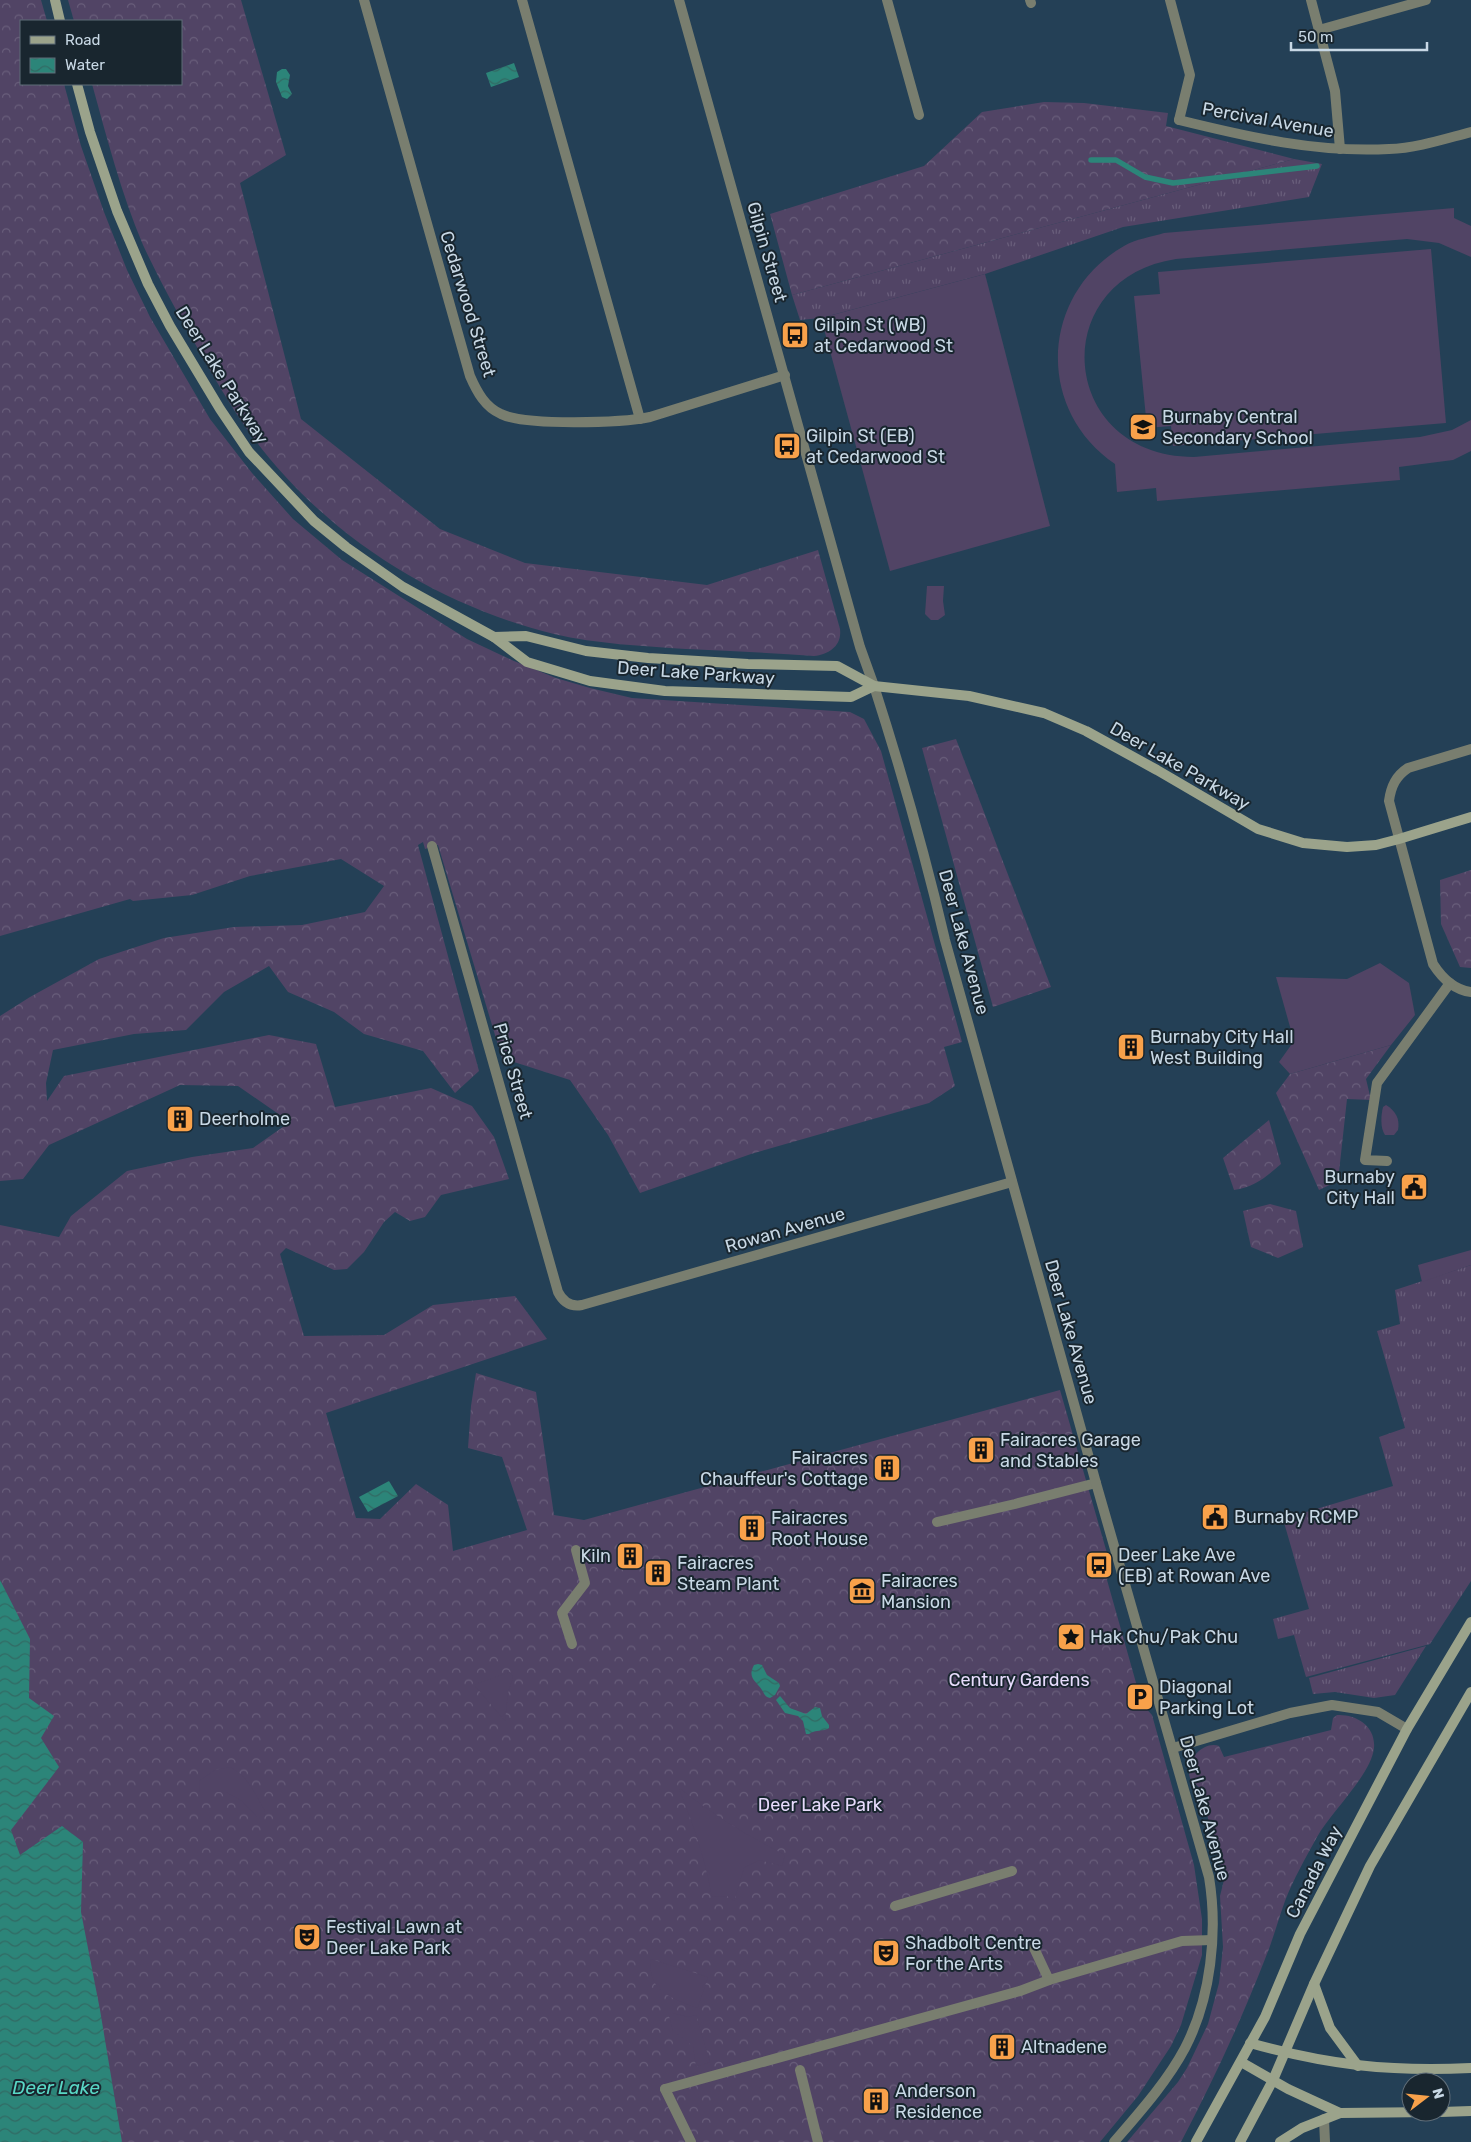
<svg xmlns="http://www.w3.org/2000/svg" width="1471" height="2142" viewBox="0 0 1471 2142" font-family="Rubik,sans-serif">
<defs>
<pattern id="grass-tufts" width="24" height="20" patternUnits="userSpaceOnUse" patternTransform="scale(1.25)"><rect width="24" height="20" fill="#514465"/><path d="M3 7l-1-3M5 7V3M7 7l1-3M15 17l-1-3M17 17v-4M19 17l1-3" fill="none" stroke="#695e7b"/></pattern>
<pattern id="forest-crowns" width="20" height="18" patternUnits="userSpaceOnUse" patternTransform="scale(1.25)"><rect width="20" height="18" fill="#514465"/><path d="M2 6a3 3 0 1 1 6 0M12 15a3 3 0 1 1 6 0" fill="none" stroke="#695e7b"/></pattern>
<pattern id="water-waves" width="16" height="10" patternUnits="userSpaceOnUse" patternTransform="scale(1.25)"><rect width="16" height="10" fill="#2c8579"/><path d="M0 5q4-4 8 0t8 0" fill="none" stroke="#326a64"/></pattern>
</defs>
<rect width="100%" height="100%" fill="#244056"/>
<!-- grass -->
<g fill="url(#grass-tufts)">
<polygon points="1294,159 1322,164 1309,197 1123,227 985,274 821,318 800,320 792,295"/>
<polygon points="1471,1265 1471,1581 1430,1644 1306,1677 1294,1635 1278,1639 1273,1619 1309,1609 1283,1519 1393,1486 1379,1437 1405,1428 1377,1331 1400,1324 1395,1290"/>
<polygon points="1426,1646 1395,1695 1374,1698 1335,1692 1313,1694 1309,1678"/>
</g>
<!-- forest -->
<g fill="url(#forest-crowns)">
<polygon points="0,0 41,0 47,21 21,21 21,84 64,84 81,146 104,212 127,270 150,317 210,419 252,473 293,519 342,560 467,639 514,661 556,678 590,688 632,698 850,712 864,719 881,751 962,1042 944,1047 955,1086 929,1103 751,1154 640,1193 608,1135 570,1080 514,1062 504,1065 438,845 425,849 423,842 418,845 479,1071 455,1093 423,1051 364,1034 334,1012 288,992 269,966 224,992 186,1030 134,1034 53,1050 46,1083 47,1101 64,1076 269,1035 316,1044 335,1107 431,1088 472,1106 494,1137 509,1179 441,1195 425,1217 410,1221 395,1212 384,1222 364,1252 347,1269 334,1270 286,1248 280,1254 304,1336 384,1335 433,1305 515,1296 547,1339 326,1413 356,1518 380,1519 416,1484 448,1505 453,1551 527,1530 502,1457 468,1448 471,1406 476,1373 536,1392 554,1515 584,1520 1060,1390 1111,1567 1107,1580 1142,1704 1152,1715 1194,1865 1202,1919 1202,1955 1181,2025 1171,2046 1138,2096 1100,2142 0,2142 0,1225 59,1237 71,1216 127,1171 192,1157 253,1148 290,1122 238,1086 180,1085 49,1145 23,1179 0,1181 0,1016 30,997 99,959 164,938 234,927 302,925 365,912 384,886 341,859 250,876 192,895 133,901 130,899 0,936"/>
<path d="M68,0h173l45,155 -46,28 61,236 139,110 85,34 182,22 111,-35 22,79c2,17 -11,25 -26,27 -42,-3 -85,-5 -128,-7 -43,-3 -89,-5 -132,-15 -117,-29 -226,-97 -299,-194 -24,-32 -43,-66 -62,-100 -18,-31 -35,-63 -50,-95 -22,-52 -36,-107 -51,-161h89v-63h-107z"/>
<polygon points="1044,102 1084,103 1168,113 1166,126 1294,159 792,295 770,214 924,166 982,112"/>
<polygon points="956,739 1051,987 993,1007 922,748"/>
<polygon points="1471,870 1471,968 1460,967 1441,924 1440,880"/>
<polygon points="1391,1045 1366,1079 1371,1100 1347,1099 1338,1181 1319,1190 1276,1093 1290,1074"/>
<path d="M1269,1120l12,44c-15,13 -27,23 -47,26l-11,-32z"/>
<polygon points="1270,1204 1296,1211 1303,1247 1278,1258 1251,1247 1243,1211"/>
<path d="M1337,1715c19,-1 39,11 37,33 -3,27 -43,64 -57,89 -11,20 -24,43 -32,64 -7,19 -12,39 -20,58 -24,62 -53,124 -84,183h-54l51,-60 9,-14 21,-44 11,-41 4,-36 -3,-51 4,-16 -24,-92c-3,-3 -7,-5 -9,-8 -9,-17 12,-40 28,-34l5,11 107,-27 2,-12z"/>
</g>
<!-- garden -->
<g fill="#514465">
<path d="M1454,208v10l17,8v31l-32,-14 -32,-4 -231,20c-131,20 -118,198 18,198l226,-20 32,-7 19,-10v31l-18,9 -54,7 1,13 -243,21 -1,-13 -39,4 -2,-28c-80,-54 -75,-170 9,-218 12,-7 27,-9 40,-13z"/>
<polygon points="1431,249 1446,423 1173,446 1171,426 1147,428 1134,296 1160,294 1158,272"/>
<polygon points="985,274 1050,526 890,571 821,318"/>
<polygon points="927,586 944,586 943,601 945,615 938,620 931,620 925,614"/>
<polygon points="1380,963 1409,983 1415,1015 1391,1045 1290,1074 1279,1062 1294,1041 1276,977 1347,979"/>
<path d="M1386,1105c10,6 14,14 12,25l-4,5h-9c-5,-7 -4,-20 -2,-28z"/>
<polygon points="1471,1250 1471,1265 1422,1282 1418,1265"/>
<polygon points="510,1672 513,1677 508,1693 505,1721 475,1686 476,1684"/>
<path d="M230,1767c18,9 25,27 35,44l-1,6h-7l-15,-16 -16,-9h-26l-1,-11 16,-11z"/>
<path d="M679,1789h2c32,26 67,47 104,66l-3,11 -23,-6 -15,8 -10,33 -7,-5 -15,1c-7,-37 -18,-72 -33,-108z"/>
<path d="M651,1959l57,18 -10,30 -1,1c-25,-10 -50,-16 -46,-49z"/>
<polygon points="673,2013 688,2017 696,2015 710,2062 696,2067 693,2046 673,2031 669,2016"/>
</g>
<!-- water -->
<g fill="url(#water-waves)">
<polygon points="514,63 519,77 491,87 486,73"/>
<polygon points="282,69 286,69 290,75 288,86 292,94 287,99 282,97 276,82 277,72"/>
<polygon points="389,1481 398,1496 368,1512 359,1497"/>
<polygon points="0,1580 30,1639 29,1698 54,1716 41,1738 59,1767 11,1830 20,1855 62,1826 83,1842 81,1912 100,2010 122,2142 0,2142"/>
<path d="M758,1664l4,1 5,10 12,8 1,3 -5,9 -5,3c-5,-1 -5,-3 -8,-8 -6,-9 -15,-12 -8,-25z"/>
<path d="M780,1696l10,12 16,6 9,-7 5,1 2,8 7,9v3c-6,4 -13,1 -20,6h-3l-3,-13 -5,-5 -13,-3 -9,-13z"/>
</g>
<g fill="none" stroke-linecap="round" stroke-linejoin="round">
<!-- stream -->
<polyline stroke="#2c8579" stroke-width="5.5" points="1091,160 1116,160 1145,177 1173,183 1317,166"/>
<!-- service -->
<g stroke="#797e6f" stroke-width="10">
<polyline points="522,0 640,419"/>
<polyline points="887,0 919,115"/>
<polyline points="1170,0 1190,75 1179,120"/>
<polyline points="1319,30 1426,0"/>
<path d="M1471,749l-63,19c-12,8 -17,18 -19,33l44,163c9,14 21,26 38,28"/>
<polyline points="1387,1161 1365,1160 1377,1083 1450,983"/>
<polyline points="937,1522 1015,1504 1096,1483"/>
<polyline points="572,1644 562,1613 585,1583 576,1550"/>
<polyline points="895,1906 1012,1871"/>
<polyline points="1034,1948 1049,1980 1182,1941 1212,1940"/>
<polyline points="1020,1991 1049,1980"/>
<polyline points="800,2070 818,2142"/>
<polyline points="665,2089 691,2142"/>
<polyline points="1324,2119 1325,2142"/>
</g>
<!-- pedestrian -->
<polyline stroke="#797e6f" stroke-width="10" points="665,2089 1020,1991"/>
<!-- minor -->
<g stroke="#797e6f" stroke-width="10">
<path d="M364,0l106,376c7,16 15,31 31,38 24,12 121,9 149,3l135,-42"/>
<polyline points="1030,0 1031,3"/>
<polyline points="1311,0 1335,91 1340,149"/>
<path d="M1179,120c69,17 138,33 210,29 28,-1 55,-10 82,-17"/>
<path d="M874,686c27,84 51,168 71,254l151,543 113,394c9,55 2,121 -24,171 -18,34 -46,65 -71,94"/>
<path d="M432,846l126,446c5,10 13,15 24,13l430,-123"/>
<polyline points="1173,1748 1290,1713 1332,1705 1378,1712 1407,1729"/>
</g>
<!-- tertiary -->
<polyline stroke="#797e6f" stroke-width="10" points="679,0 860,647 874,686"/>
<!-- secondary -->
<g stroke="#9ba38b" stroke-width="10">
<polyline points="55,0 60,21"/>
<polyline points="77,84 90,132 117,211 148,284 170,326 220,409 249,452 314,521 346,547 403,587 494,637 527,662 590,681 665,691 851,697 874,686"/>
<polyline points="494,637 526,636 586,651 648,658 748,664 837,666 874,686 969,696 1044,713 1086,731 1157,770 1258,829 1303,843 1347,847 1376,845 1399,839 1471,817"/>
<polyline points="1314,1984 1330,2028 1358,2066"/>
<path d="M1250,2043c77,22 141,29 221,25"/>
<polyline points="1241,2062 1288,2089 1340,2113 1435,2112"/>
<polyline points="1441,2112 1471,2111"/>
<polyline points="1196,2142 1265,2017 1300,1934 1407,1729 1471,1622"/>
<polyline points="1240,2142 1273,2080 1314,1984 1370,1866 1471,1692"/>
<polyline points="1280,2142 1302,2128 1340,2113"/>
</g>
</g>
<!-- icons -->
<defs>
<g id="bus-square" transform="scale(1.4375)"><rect x="-9" y="-9" width="18" height="18" rx="4" fill="#f8a14a" stroke="#19262f"/><path d="M-5-6H5V4H4V6H2V4H-2V6H-4V4H-5ZM-3.5-4V0h7V-4ZM-3.5 1.2v1.5H-2V1.2ZM2 1.2v1.5H3.5V1.2Z" fill="#111"/></g>
<g id="school-square" transform="scale(1.4375)"><rect x="-9" y="-9" width="18" height="18" rx="4" fill="#f8a14a" stroke="#19262f"/><path d="M0-5L7-2L0 1L-7-2ZM-4 1L0 2.5L4 1V4Q0 6-4 4Z" fill="#111"/></g>
<g id="building-square" transform="scale(1.4375)"><rect x="-9" y="-9" width="18" height="18" rx="4" fill="#f8a14a" stroke="#19262f"/><path d="M-4-6H4V6H1V3H-1V6H-4ZM-2.5-4.3h1.7v1.8h-1.7ZM.8-4.3h1.7v1.8H.8ZM-2.5-1h1.7V.8h-1.7ZM.8-1h1.7V.8H.8Z" fill="#111"/></g>
<g id="civic-square" transform="scale(1.4375)"><rect x="-9" y="-9" width="18" height="18" rx="4" fill="#f8a14a" stroke="#19262f"/><path d="M-.6-6.5H3V-4.5H.6V-3L4-1V1h2V6H-6V1h2V-1L-.6-3ZM-1.2 2.5V6h2.4V2.5Z" fill="#111"/></g>
<g id="museum-square" transform="scale(1.4375)"><rect x="-9" y="-9" width="18" height="18" rx="4" fill="#f8a14a" stroke="#19262f"/><path d="M0-6L6-3V-2H-6V-3ZM-5-1h2V3h-2ZM-1-1h2V3h-2ZM3-1h2V3H3ZM-6 4H6V6H-6Z" fill="#111"/></g>
<g id="sight-square" transform="scale(1.4375)"><rect x="-9" y="-9" width="18" height="18" rx="4" fill="#f8a14a" stroke="#19262f"/><path d="M0-6L1.8-2.2L6-1.7L2.9 1.2L3.7 5.4L0 3.3L-3.7 5.4L-2.9 1.2L-6-1.7L-1.8-2.2Z" fill="#111"/></g>
<g id="parking-square" transform="scale(1.4375)"><rect x="-9" y="-9" width="18" height="18" rx="4" fill="#f8a14a" stroke="#19262f"/><path d="M-3.5-5.5H1a3.5 3.5 0 0 1 0 7H-1V5.5H-3.5ZM-1-3.4V-.6H.8a1.4 1.4 0 0 0 0-2.8Z" fill="#111"/></g>
<g id="theatre-square" transform="scale(1.4375)"><rect x="-9" y="-9" width="18" height="18" rx="4" fill="#f8a14a" stroke="#19262f"/><path d="M-5-5.5Q0-4 5-5.5V0Q5 5 0 6Q-5 5-5 0ZM-3.3-2.5H-1v1.5H-3.3ZM1-2.5H3.3v1.5H1ZM-2.8 1Q0 5.5 2.8 1Z" fill="#111"/></g>
</defs>
<g fill-rule="evenodd">
<use href="#bus-square" x="795" y="335"/>
<use href="#school-square" x="1143" y="427"/>
<use href="#bus-square" x="787" y="446"/>
<use href="#building-square" x="1131" y="1047"/>
<use href="#building-square" x="180" y="1119"/>
<use href="#civic-square" x="1414" y="1187"/>
<use href="#building-square" x="981" y="1450"/>
<use href="#building-square" x="887" y="1468"/>
<use href="#civic-square" x="1215" y="1517"/>
<use href="#building-square" x="752" y="1528"/>
<use href="#building-square" x="630" y="1556"/>
<use href="#bus-square" x="1099" y="1565"/>
<use href="#building-square" x="658" y="1573"/>
<use href="#museum-square" x="862" y="1591"/>
<use href="#sight-square" x="1071" y="1637"/>
<use href="#parking-square" x="1140" y="1697"/>
<use href="#theatre-square" x="307" y="1937"/>
<use href="#theatre-square" x="886" y="1953"/>
<use href="#building-square" x="1002" y="2047"/>
<use href="#building-square" x="876" y="2101"/>
</g>
<g text-anchor="middle" stroke-width="4" stroke-linejoin="round" paint-order="stroke">
<!-- street labels -->
<g font-size="18" fill="#c8d8e5" stroke="#19262f">
<text transform="translate(1268 120) rotate(10)" y="6">Percival Avenue</text>
<text transform="translate(767 252) rotate(74)" y="6">Gilpin Street</text>
<text transform="translate(468 304) rotate(73)" y="6">Cedarwood Street</text>
<text transform="translate(222 375) rotate(58)" y="6">Deer Lake Parkway</text>
<text transform="translate(696 673) rotate(4)" y="6">Deer Lake Parkway</text>
<text transform="translate(1180 766) rotate(30)" y="6">Deer Lake Parkway</text>
<text transform="translate(964 942) rotate(75)" y="6">Deer Lake Avenue</text>
<text transform="translate(513 1071) rotate(74)" y="6">Price Street</text>
<text transform="translate(785 1230) rotate(-16)" y="6">Rowan Avenue</text>
<text transform="translate(1071 1332) rotate(74)" y="6">Deer Lake Avenue</text>
<text transform="translate(1205 1808) rotate(75)" y="6">Deer Lake Avenue</text>
<text transform="translate(1314 1872) rotate(-63)" y="6">Canada Way</text>
</g>
<!-- poi labels -->
<g font-size="18" fill="#c8d8e5" stroke="#19262f" text-anchor="start">
<text x="814" y="331">Gilpin St (WB)<tspan x="814" dy="21">at Cedarwood St</tspan></text>
<text x="1162" y="423">Burnaby Central<tspan x="1162" dy="21">Secondary School</tspan></text>
<text x="806" y="442">Gilpin St (EB)<tspan x="806" dy="21">at Cedarwood St</tspan></text>
<text x="1150" y="1043">Burnaby City Hall<tspan x="1150" dy="21">West Building</tspan></text>
<text x="199" y="1125">Deerholme</text>
<text x="1395" y="1183" text-anchor="end">Burnaby<tspan x="1395" dy="21">City Hall</tspan></text>
<text x="1000" y="1446">Fairacres Garage<tspan x="1000" dy="21">and Stables</tspan></text>
<text x="868" y="1464" text-anchor="end">Fairacres<tspan x="868" dy="21">Chauffeur's Cottage</tspan></text>
<text x="1234" y="1523">Burnaby RCMP</text>
<text x="771" y="1524">Fairacres<tspan x="771" dy="21">Root House</tspan></text>
<text x="1118" y="1561">Deer Lake Ave<tspan x="1118" dy="21">(EB) at Rowan Ave</tspan></text>
<text x="611" y="1562" text-anchor="end">Kiln</text>
<text x="677" y="1569">Fairacres<tspan x="677" dy="21">Steam Plant</tspan></text>
<text x="881" y="1587">Fairacres<tspan x="881" dy="21">Mansion</tspan></text>
<text x="1090" y="1643">Hak Chu/Pak Chu</text>
<text x="1159" y="1693">Diagonal<tspan x="1159" dy="21">Parking Lot</tspan></text>
<text x="326" y="1933">Festival Lawn at<tspan x="326" dy="21">Deer Lake Park</tspan></text>
<text x="905" y="1949">Shadbolt Centre<tspan x="905" dy="21">For the Arts</tspan></text>
<text x="1021" y="2053">Altnadene</text>
<text x="895" y="2097">Anderson<tspan x="895" dy="21">Residence</tspan></text>
</g>
<!-- park labels -->
<g font-size="18" fill="#e7dbfc" stroke="#19262f">
<text x="1019" y="1686">Century Gardens</text>
<text x="820" y="1811">Deer Lake Park</text>
</g>
<!-- water labels -->
<g font-size="19" font-style="italic" fill="#59d8c6" stroke="#19262f">
<text x="56" y="2094">Deer Lake</text>
</g>
</g>
<!-- legend -->
<rect x="20" y="20" width="162" height="65" fill="#19262f" stroke="#5f6d78"/>
<rect x="30" y="36" width="25" height="8" fill="#9ba38b" stroke="#5f6d78"/>
<text x="65" y="45" font-size="15" fill="#c8d8e5">Road</text>
<rect x="30" y="58" width="25" height="15" fill="url(#water-waves)" stroke="#5f6d78"/>
<text x="65" y="70" font-size="15" fill="#c8d8e5">Water</text>
<!-- north arrow -->
<g transform="translate(1426 2097) rotate(74)"><circle r="24" fill="#19262f" stroke="#5f6d78"/>
<path d="M0-4L9 19L0 12L-9 19Z" fill="#f8a14a"/>
<text y="-8" font-size="14" font-weight="bold" text-anchor="middle" fill="#c8d8e5">N</text>
</g>
<!-- scale -->
<path d="M1291 42v8h136v-8" fill="none" stroke="#c8d8e5" stroke-width="2.5"/>
<text x="1298" y="42" font-size="15" fill="#c8d8e5" stroke="#19262f" stroke-width="4" paint-order="stroke">50 m</text>
</svg>
